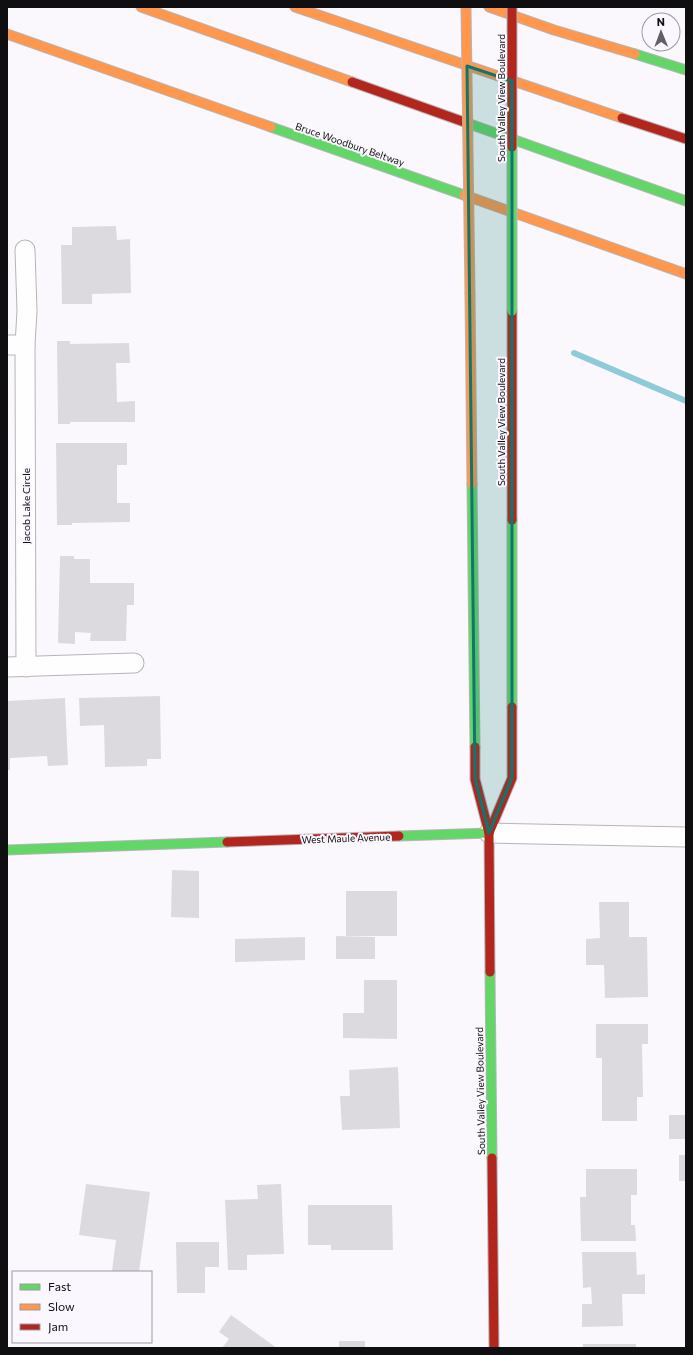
<svg xmlns="http://www.w3.org/2000/svg" width="693" height="1355" viewBox="0 0 693 1355" font-family="Commissioner,sans-serif">
<rect width="100%" height="100%" fill="#fbf8fd"/>
<g fill="none" stroke-linecap="round" stroke-linejoin="round">
<!-- stream -->
<polyline stroke="#8ecbd8" stroke-width="6" points="574,353 686,401"/>
</g>
<!-- building -->
<g fill="#dcdade">
<polygon points="116,226 117,240 130,239 131,293 92,294 92,304 62,304 61,245 72,245 72,227"/>
<polygon points="57,341 70,341 70,344 129,343 130,363 116,363 117,402 135,401 135,422 70,422 70,424 58,424"/>
<polygon points="56,443 127,443 127,465 117,465 117,503 130,503 130,522 72,523 72,525 57,525"/>
<polygon points="60,556 74,556 74,559 90,559 90,583 134,583 134,605 127,605 126,641 90,641 91,633 75,632 75,644 58,643"/>
<polygon points="160,696 161,759 147,759 147,766 105,767 104,725 80,726 79,698"/>
<polygon points="65,698 68,765 48,766 47,756 10,758 10,770 7,770 7,701"/>
<polygon points="172,870 199,871 199,918 171,917"/>
<rect x="346" y="891" width="51" height="45"/>
<polygon points="599,902 629,902 629,937 647,937 648,997 605,998 604,965 586,965 586,939 600,938"/>
<polygon points="336,936 375,937 375,959 336,959"/>
<polygon points="305,937 305,960 235,962 235,939"/>
<polygon points="364,980 397,980 397,1039 343,1038 343,1013 364,1013"/>
<polygon points="596,1024 648,1024 648,1044 642,1044 643,1097 637,1097 637,1121 602,1121 602,1058 596,1058"/>
<polygon points="398,1067 400,1128 342,1130 340,1096 350,1096 349,1070"/>
<rect x="669" y="1115" width="17" height="24"/>
<rect x="679" y="1155" width="7" height="26"/>
<polygon points="586,1169 637,1169 637,1195 631,1195 631,1225 635,1225 636,1241 581,1241 580,1197 586,1197"/>
<polygon points="86,1184 150,1192 139,1272 112,1271 116,1240 79,1235"/>
<polygon points="281,1184 284,1254 247,1255 247,1270 228,1270 225,1200 258,1199 257,1185"/>
<polygon points="308,1205 392,1205 393,1250 331,1250 331,1245 308,1245"/>
<polygon points="176,1242 219,1242 219,1267 205,1267 205,1293 177,1293"/>
<polygon points="582,1252 636,1252 637,1275 645,1274 645,1294 622,1294 623,1326 582,1327 582,1304 592,1304 591,1287 583,1288"/>
<polygon points="231,1315 277,1348 222,1348 229,1339 219,1332"/>
<rect x="339" y="1341" width="26" height="7"/>
<rect x="583" y="1344" width="53" height="4"/>
</g>
<g fill="none" stroke-linecap="round" stroke-linejoin="round">
<!-- street casing -->
<g stroke="#b6b4b8" stroke-width="21">
<g id="street">
<polyline points="25,250 27,311 25,345 26,667"/>
<polyline points="7,345 25,345"/>
<polyline points="7,667 134,663"/>
<polyline points="489,833 686,837"/>
</g>
</g>
<!-- fast casing -->
<g stroke="#b6b4b8" stroke-width="11">
<g id="fast">
<polyline points="635,54 686,70"/>
<polyline points="467,123 686,201"/>
<polyline points="271,127 464,195"/>
<polyline points="472,484 475,747"/>
<polyline points="512,520 512,707"/>
<polyline points="399,836 489,833"/>
<polyline points="7,850 227,842"/>
<polyline points="490,972 492,1158"/>
</g>
</g>
<!-- slow casing -->
<g stroke="#b6b4b8" stroke-width="11">
<g id="slow">
<polyline points="141,7 352,82"/>
<polyline points="295,7 622,118"/>
<polyline points="489,7 554,30 635,54"/>
<polyline points="7,34 271,127"/>
<polyline points="464,195 686,274"/>
<polyline points="470,294 472,484"/>
</g>
</g>
<!-- jam casing -->
<g stroke="#b6b4b8" stroke-width="11">
<g id="jam">
<polyline points="352,82 467,123"/>
<polyline points="622,118 686,139"/>
<polyline points="512,311 512,520"/>
<polyline points="475,747 475,779 489,833 490,972"/>
<polyline points="489,833 512,778 512,707"/>
<polyline points="227,842 399,836"/>
<polyline points="492,1158 494,1348"/>
</g>
</g>
<!-- street -->
<use href="#street" stroke="#fefeff" stroke-width="19"/>
<!-- fast -->
<use href="#fast" stroke="#63d668" stroke-width="9"/>
<!-- slow -->
<use href="#slow" stroke="#ff974d" stroke-width="9"/>
<!-- jam -->
<use href="#jam" stroke="#b3261e" stroke-width="9"/>
<!-- fast-bridge casing -->
<g stroke="#b6b4b8" stroke-width="11" stroke-linecap="butt">
<polyline id="fast-bridge" points="512,147 512,311"/>
</g>
<!-- slow-bridge casing -->
<g stroke="#b6b4b8" stroke-width="11" stroke-linecap="butt">
<polyline id="slow-bridge" points="466,7 470,294"/>
</g>
<!-- jam-bridge casing -->
<g stroke="#b6b4b8" stroke-width="11" stroke-linecap="butt">
<polyline id="jam-bridge" points="512,7 512,147"/>
</g>
<!-- fast-bridge -->
<use href="#fast-bridge" stroke="#63d668" stroke-width="9"/>
<!-- slow-bridge -->
<use href="#slow-bridge" stroke="#ff974d" stroke-width="9"/>
<!-- jam-bridge -->
<use href="#jam-bridge" stroke="#b3261e" stroke-width="9"/>
</g>
<!-- marked area -->
<path fill="#0f766e" fill-opacity="0.2" stroke="#0f766e" stroke-width="3" stroke-linejoin="round" d="M467,66l45,15v697l-23,55 -14,-54z"/>
<g text-anchor="middle" stroke-width="4" stroke-linejoin="round" paint-order="stroke">
<!-- street labels -->
<g font-size="10" fill="#0f0e11" stroke="#fbf7fe">
<text transform="translate(501 98) rotate(-90)" y="4">South Valley View Boulevard</text>
<text transform="translate(350 144) rotate(19)" y="4">Bruce Woodbury Beltway</text>
<text transform="translate(501 422) rotate(-90)" y="4">South Valley View Boulevard</text>
<text transform="translate(26 506) rotate(-90)" y="4">Jacob Lake Circle</text>
<text transform="translate(346 838) rotate(-2)" y="4">West Maule Avenue</text>
<text transform="translate(480 1091) rotate(-91)" y="4">South Valley View Boulevard</text>
</g>
</g>
<!-- border -->
<rect width="693" height="1355" fill="none" stroke="#0f0e11" stroke-width="16"/>
<!-- legend -->
<rect x="12" y="1271" width="140" height="72" fill="#fbf7fe" stroke="#9d9a9f"/>
<rect x="20" y="1284" width="20" height="6" fill="#63d668" stroke="#9d9a9f"/>
<text x="48" y="1291" font-size="12" fill="#0f0e11">Fast</text>
<rect x="20" y="1304" width="20" height="6" fill="#ff974d" stroke="#9d9a9f"/>
<text x="48" y="1311" font-size="12" fill="#0f0e11">Slow</text>
<rect x="20" y="1324" width="20" height="6" fill="#b3261e" stroke="#9d9a9f"/>
<text x="48" y="1331" font-size="12" fill="#0f0e11">Jam</text>
<!-- north arrow -->
<g transform="translate(661 32) rotate(359)"><circle r="19" fill="#fbf7fe" stroke="#9d9a9f"/>
<path d="M0-3L7 15L0 10L-7 15Z" fill="#626064"/>
<text y="-6" font-size="11" font-weight="bold" text-anchor="middle" fill="#0f0e11">N</text>
</g>
</svg>
